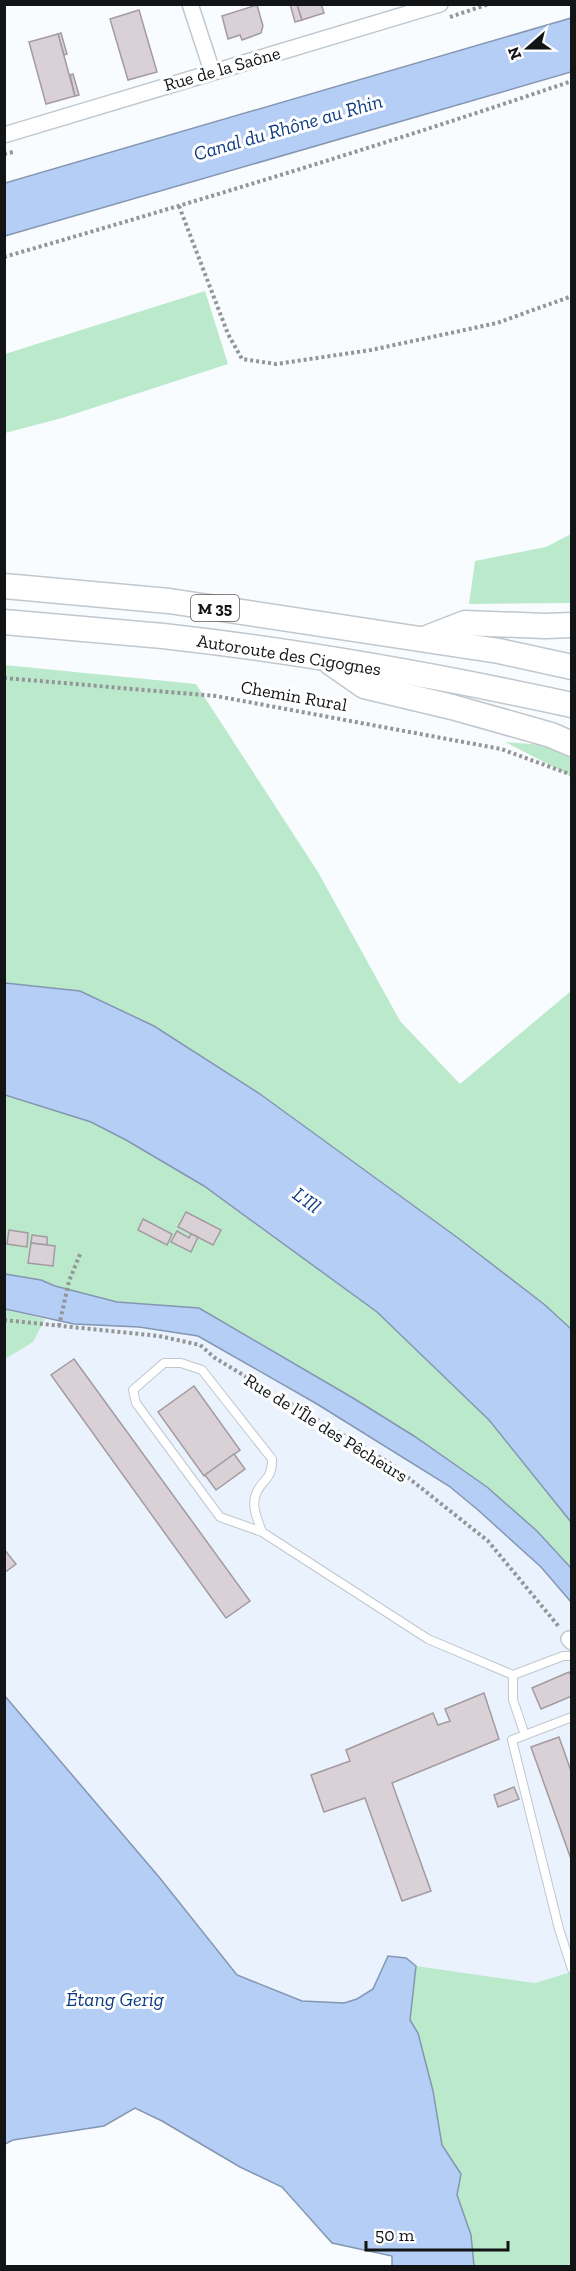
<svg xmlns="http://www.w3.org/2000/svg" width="576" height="2271" viewBox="0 0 576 2271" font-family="'Zilla Slab',serif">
<rect width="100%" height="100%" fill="#f9fcfe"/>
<!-- built -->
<polygon fill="#e9f2fd" points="45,1319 139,1327 198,1336 317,1404 449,1486 478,1510 541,1568 571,1602 571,1972 535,1983 416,1966 406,1958 383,1970 373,1989 357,1999 344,2003 302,2001 237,1975 159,1877 5,1695 4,1359 33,1342"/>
<!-- green -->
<g fill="#bbe9cb">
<polygon points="205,291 228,364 62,418 5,433 5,354"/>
<polygon points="571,534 571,603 469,604 475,561 546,547"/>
<polygon points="4,665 196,684 318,872 400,1021 460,1084 571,991 571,1329 545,1305 458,1238 260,1094 80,991 5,983"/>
<polygon points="505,742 571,747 571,776"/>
<polygon points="4,1095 91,1122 126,1140 204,1186 377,1312 489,1420 571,1522 571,1568 537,1531 487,1487 414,1436 199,1308 117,1302 55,1286 41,1280 5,1274"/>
<polygon points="5,1309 45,1319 33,1342 5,1359"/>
<polygon points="416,1966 535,1983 571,1972 571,2266 474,2266 471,2235 457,2195 461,2174 442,2145 433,2091 418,2033 410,2020"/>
</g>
<!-- water -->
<g fill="#b5cef5" stroke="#8496b2" stroke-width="1.5">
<polygon points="571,18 571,72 5,236 5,183"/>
<polygon points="5,983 80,991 154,1026 260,1094 458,1238 545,1305 571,1329 571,1522 489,1420 377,1312 204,1186 126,1140 91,1122 5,1095"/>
<polygon points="5,1274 41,1280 55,1286 117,1302 199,1308 353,1398 414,1436 487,1487 537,1531 571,1568 571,1602 541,1567 478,1510 449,1486 317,1404 198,1336 139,1327 74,1324 5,1309"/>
<polygon points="4,1695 159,1877 237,1975 302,2001 344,2003 357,1999 373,1989 388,1956 406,1958 416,1966 410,2020 418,2033 433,2091 442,2145 461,2174 457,2195 471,2235 474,2266 392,2266 392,2256 332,2243 282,2187 240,2167 162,2121 135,2108 104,2126 13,2140 5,2144"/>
</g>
<!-- building -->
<g fill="#dad1d6" stroke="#a39ba0" stroke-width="1.5">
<polygon points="290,4 297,4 302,20 295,22"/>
<polygon points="297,4 321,4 324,13 302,20"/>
<polygon points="257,5 263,26 261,33 242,40 240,35 228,39 222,16"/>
<polygon points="139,10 157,72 128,80 110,19"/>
<polygon points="61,33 67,54 64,55 58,34"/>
<polygon points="58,34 75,96 46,104 29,42"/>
<polygon points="73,74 79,95 75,96 70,75"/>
<polygon points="186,1212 221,1230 213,1245 178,1227"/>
<polygon points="143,1219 172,1234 167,1245 138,1230"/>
<polygon points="9,1230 28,1233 27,1247 7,1244"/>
<polygon points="177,1231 189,1238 191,1234 198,1237 191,1252 171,1242"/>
<polygon points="32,1235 47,1237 47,1245 31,1243"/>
<polygon points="31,1243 55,1246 53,1266 28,1263"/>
<polygon points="74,1359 250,1601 226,1618 51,1375"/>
<polygon points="194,1386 240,1450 204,1476 158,1412"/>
<polygon points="234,1454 245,1469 216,1490 205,1475"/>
<polygon points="4,1549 16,1564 4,1573"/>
<polygon points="569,1672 572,1678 572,1696 541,1709 532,1688"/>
<polygon points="484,1693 499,1739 392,1783 431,1891 402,1901 365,1798 324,1812 311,1775 350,1761 346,1750 433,1713 438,1725 450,1721 445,1709"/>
<polygon points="559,1737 572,1774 572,1862 531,1747"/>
<polygon points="514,1787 519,1799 498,1807 494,1795"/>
</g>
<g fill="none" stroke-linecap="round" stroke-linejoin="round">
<!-- service casing -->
<g stroke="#c0c7cd" stroke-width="10">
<g id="service">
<path d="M262,1532c-4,-12 -11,-25 -6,-38 6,-16 16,-12 16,-35l-70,-89 -21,-7h-17l-31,27 3,13 84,114 42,15 166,107 85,36 50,-19h9"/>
<polyline points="513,1675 513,1700 525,1735"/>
<polyline points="572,1717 512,1740 559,1929 572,1969"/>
</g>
</g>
<!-- minor casing -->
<g stroke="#c0c7cd" stroke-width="18">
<g id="minor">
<polyline points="190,4 212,71"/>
<polyline points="4,135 440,4"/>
<polyline points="569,1639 572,1642"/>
</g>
</g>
<!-- trunk casing -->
<g stroke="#c0c7cd" stroke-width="27">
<g id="trunk">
<polyline points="4,586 169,601 499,651 572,667"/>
<path d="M4,622c53,5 106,9 159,14 135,15 276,40 409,69"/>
<polyline points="424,639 465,623 545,626 572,625"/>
<polyline points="331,663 364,686 452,707 551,735 572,744"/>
</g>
</g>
<!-- path -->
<g stroke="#939597" stroke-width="4" stroke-dasharray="3 3" stroke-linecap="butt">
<polyline points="450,17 489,4"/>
<polyline points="4,154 13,152"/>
<polyline points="179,206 228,334 242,359 276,364 371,350 497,323 572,296"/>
<path d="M4,257c191,-55 380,-112 568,-176"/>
<polyline points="4,678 216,696 501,749 572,775"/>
<polyline points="4,1320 159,1336 200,1345 215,1358 391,1464 488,1541 560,1628"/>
<polyline points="59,1326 69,1281 81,1252"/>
</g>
<!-- service -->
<use href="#service" stroke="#fff" stroke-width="8"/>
<!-- minor -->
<use href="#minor" stroke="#fff" stroke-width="15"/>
<!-- trunk -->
<use href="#trunk" stroke="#fff" stroke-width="24"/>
</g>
<g text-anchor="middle" stroke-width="6" stroke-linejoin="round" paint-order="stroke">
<!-- shield labels -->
<rect fill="#fff" stroke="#595a5c" stroke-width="1.5" x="191" y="595" width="48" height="26" rx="4.5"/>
<g font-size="16" font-weight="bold" fill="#121416">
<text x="215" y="614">M 35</text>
</g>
<!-- street labels -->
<g font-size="18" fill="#121416" stroke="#fff">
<text transform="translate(222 69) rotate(-16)" y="6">Rue de la Saône</text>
<text transform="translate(289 655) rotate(9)" y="6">Autoroute des Cigognes</text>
<text transform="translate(294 696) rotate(10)" y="6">Chemin Rural</text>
<text transform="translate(326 1428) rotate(32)" y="6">Rue de l'Île des Pêcheurs</text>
</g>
<!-- water labels -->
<g font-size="20" font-style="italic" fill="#0c3c84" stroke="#fff">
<text transform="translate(288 127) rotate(-16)" y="7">Canal du Rhône au Rhin</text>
<text transform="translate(307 1200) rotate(37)" y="7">L'Ill</text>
<text x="115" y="2006">Étang Gerig</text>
</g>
</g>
<!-- border -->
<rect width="576" height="2271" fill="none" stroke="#121416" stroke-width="12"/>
<!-- north arrow -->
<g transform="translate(528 48) rotate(249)" stroke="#ffffff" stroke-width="4.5" paint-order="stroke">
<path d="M0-4.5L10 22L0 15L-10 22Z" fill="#121416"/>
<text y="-9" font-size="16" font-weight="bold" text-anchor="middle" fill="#121416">N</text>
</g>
<!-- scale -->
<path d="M366 2241v9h142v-9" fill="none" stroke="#121416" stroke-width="3"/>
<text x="375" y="2241" font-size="18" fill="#121416" stroke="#ffffff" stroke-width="4.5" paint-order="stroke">50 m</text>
</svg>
